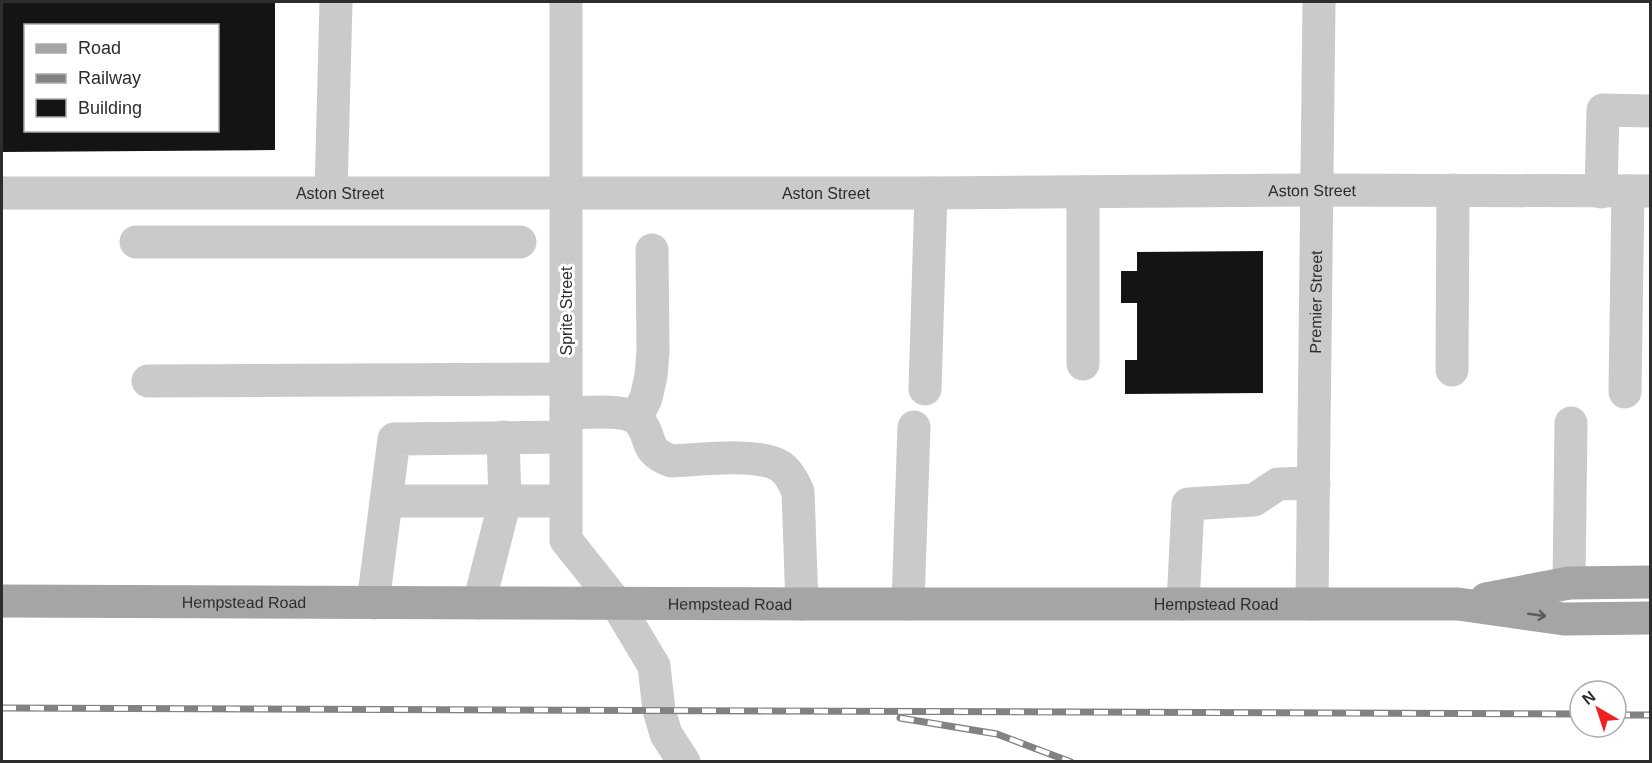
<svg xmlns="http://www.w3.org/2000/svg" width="1652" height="763" viewBox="0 0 1652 763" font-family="Helvetica,sans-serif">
<rect width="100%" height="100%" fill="#fff"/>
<!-- building -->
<g fill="#141414" fill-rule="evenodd">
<path d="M2,2h273v148l-273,2zM26,26h192v104h-192z"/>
<polygon points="1263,251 1263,393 1125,394 1125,360 1137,360 1137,303 1121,303 1121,271 1137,271 1137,252"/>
</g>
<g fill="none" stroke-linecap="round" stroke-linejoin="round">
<!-- minor -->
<g stroke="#cacaca" stroke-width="33">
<polyline points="566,2 566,540 617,604 654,666 659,710 666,734 684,762"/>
<polyline points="331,192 336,2"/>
<polyline points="1601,192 1603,110 1650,111"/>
<path id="s1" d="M2,193h929l386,-3 333,1"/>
<polyline points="136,242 520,242"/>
<polyline points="1083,364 1083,192"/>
<polyline points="1452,370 1453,190"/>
<polyline points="148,381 566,379"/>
<polyline points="925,389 931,193"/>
<polyline points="1625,392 1628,191"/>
<path d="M566,413c17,0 57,-5 71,6 17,16 4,32 35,42 27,-1 86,-9 108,5 9,6 14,16 18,26l4,112"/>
<polyline points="636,418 646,398 651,376 653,351 652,250"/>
<polyline points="386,501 565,501"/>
<polyline points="1569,583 1571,423"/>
<polyline points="373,603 394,439 566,437"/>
<polyline points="479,603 505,501 503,437"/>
<polyline points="908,604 914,427"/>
<polyline points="1183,604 1188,504 1254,500 1278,484 1314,483"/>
<path id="s2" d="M1312,604l7,-602"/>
</g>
<!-- major -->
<g stroke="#a5a5a5" stroke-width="33">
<polyline points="1486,599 1569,583 1650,582"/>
<path id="s3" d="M2,601l800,3h656l106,15 86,-1"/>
</g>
<!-- rail casing -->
<g stroke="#828282" stroke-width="7">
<g id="rail">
<polyline points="2,708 1580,714"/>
<polyline points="1616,715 1650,715"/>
<polyline points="900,718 997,734 1071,762"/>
</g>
</g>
<!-- rail -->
<use href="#rail" stroke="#fff" stroke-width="4.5" stroke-dasharray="14" stroke-linecap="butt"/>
</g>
<!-- one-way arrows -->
<defs><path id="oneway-shaft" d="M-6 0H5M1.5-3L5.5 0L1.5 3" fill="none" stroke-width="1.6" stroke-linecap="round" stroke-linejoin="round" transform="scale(1.5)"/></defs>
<use stroke="#5d5d5d" href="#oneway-shaft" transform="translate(1537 615) rotate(8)"/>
<g text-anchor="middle" stroke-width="6" stroke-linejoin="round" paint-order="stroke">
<!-- street labels -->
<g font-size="16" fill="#2d2d2d" stroke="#fff">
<text dy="6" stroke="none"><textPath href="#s1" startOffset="1310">Aston Street</textPath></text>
<text dy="6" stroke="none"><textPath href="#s1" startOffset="338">Aston Street</textPath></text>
<text dy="6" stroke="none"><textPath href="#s1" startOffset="824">Aston Street</textPath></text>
<text dy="6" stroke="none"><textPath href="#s2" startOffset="302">Premier Street</textPath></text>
<text transform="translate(566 311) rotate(-90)" y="6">Sprite Street</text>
<text dy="6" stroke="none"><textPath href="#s3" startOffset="242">Hempstead Road</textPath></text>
<text dy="6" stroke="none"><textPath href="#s3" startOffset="728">Hempstead Road</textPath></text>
<text dy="6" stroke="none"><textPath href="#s3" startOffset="1214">Hempstead Road</textPath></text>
</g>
</g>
<!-- border -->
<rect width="1652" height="763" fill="none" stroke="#2d2d2d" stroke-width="6"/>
<!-- legend -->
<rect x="24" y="24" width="195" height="108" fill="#ffffff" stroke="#ababab" stroke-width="1.5"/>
<rect x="36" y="44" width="30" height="9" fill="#a5a5a5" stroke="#ababab" stroke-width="1.5"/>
<text x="78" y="54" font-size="18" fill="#2d2d2d">Road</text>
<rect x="36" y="74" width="30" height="9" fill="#828282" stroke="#ababab" stroke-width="1.5"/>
<text x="78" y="84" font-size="18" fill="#2d2d2d">Railway</text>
<rect x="36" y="99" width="30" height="18" fill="#141414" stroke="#ababab" stroke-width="1.5"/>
<text x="78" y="114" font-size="18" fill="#2d2d2d">Building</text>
<!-- north arrow -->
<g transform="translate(1598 709) rotate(321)"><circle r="28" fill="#ffffff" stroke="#ababab" stroke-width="1.5"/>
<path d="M0-4.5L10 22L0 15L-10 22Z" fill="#f12121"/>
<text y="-9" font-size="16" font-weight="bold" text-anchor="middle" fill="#2d2d2d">N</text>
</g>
</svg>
